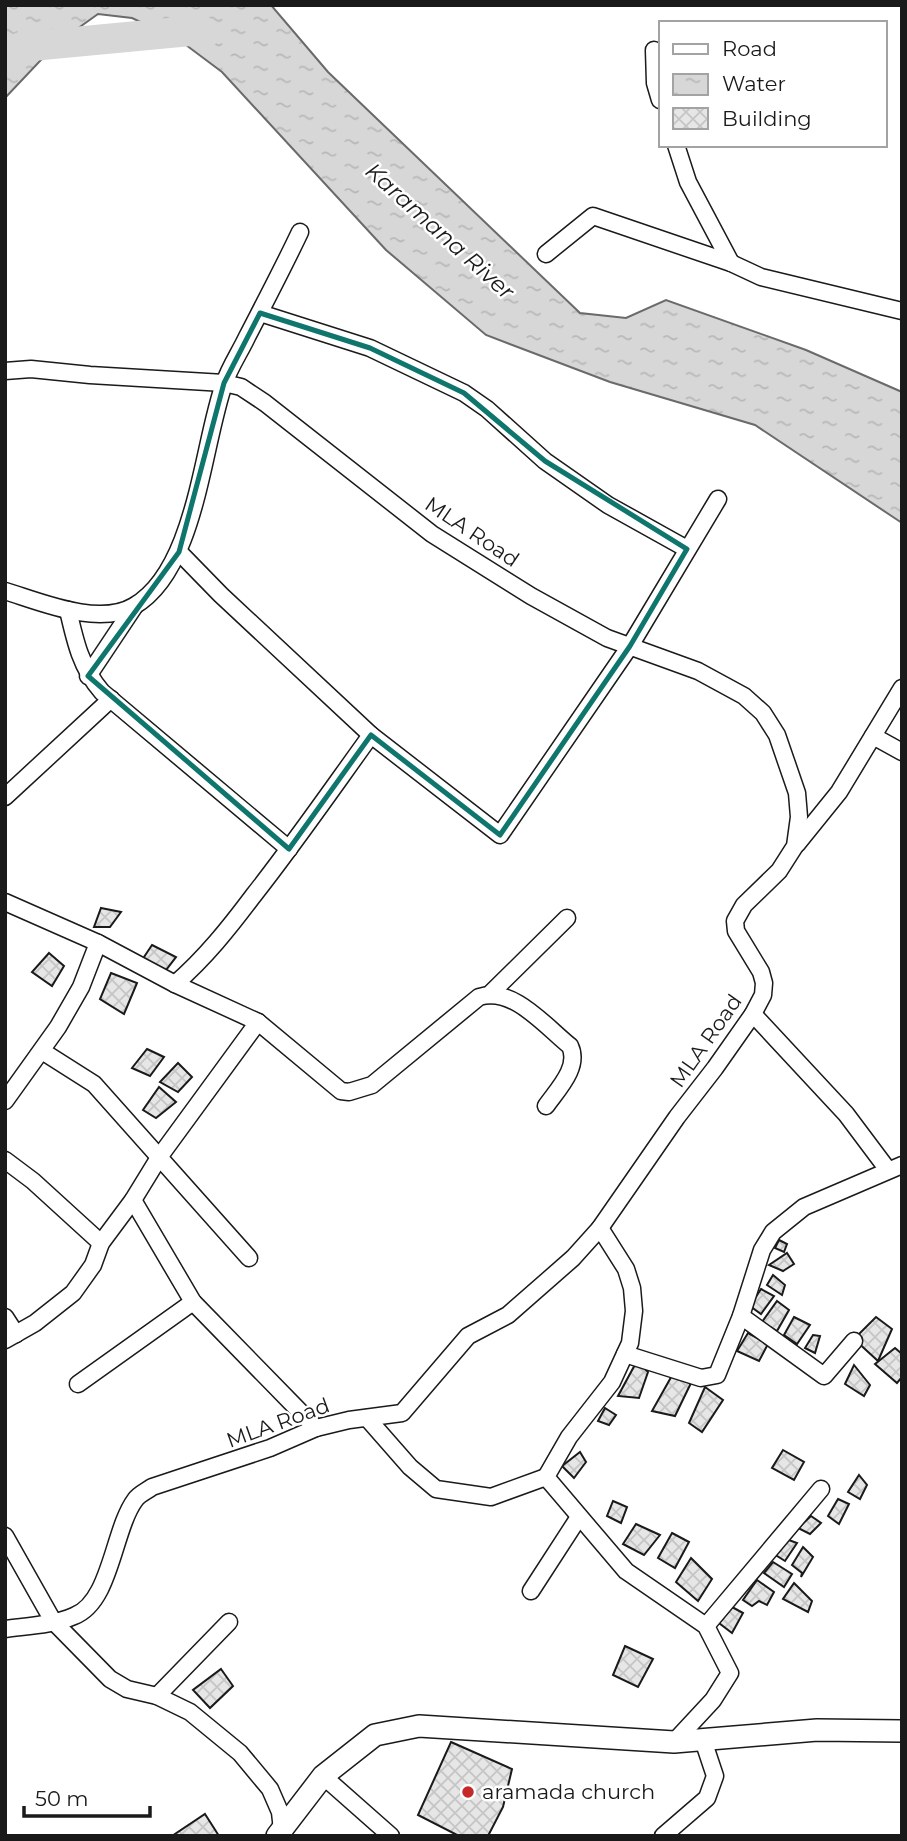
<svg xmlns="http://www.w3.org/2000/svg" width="907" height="1841" viewBox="0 0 907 1841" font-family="Montserrat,sans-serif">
<defs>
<pattern id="water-ripples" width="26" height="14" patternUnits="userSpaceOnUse" patternTransform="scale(1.75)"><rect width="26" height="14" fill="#d7d7d7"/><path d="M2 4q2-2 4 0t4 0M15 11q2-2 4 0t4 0" fill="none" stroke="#b8b8b8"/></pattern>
<pattern id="building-cross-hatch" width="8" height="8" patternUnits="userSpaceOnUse" patternTransform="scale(1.75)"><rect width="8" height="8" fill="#e6e6e6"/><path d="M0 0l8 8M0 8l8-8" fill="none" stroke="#c5c5c5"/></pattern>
</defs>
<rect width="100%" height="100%" fill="#fff"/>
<!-- water -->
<polygon fill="url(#water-ripples)" stroke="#6a6a6a" stroke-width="2" points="5,5 271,5 328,72 580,313 626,318 666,300 806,350 902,392 902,523 755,425 610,382 486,335 386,250 222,72 178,39 132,18 98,14 56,44 5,98"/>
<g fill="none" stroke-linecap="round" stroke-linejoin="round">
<!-- river -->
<polyline stroke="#d7d7d7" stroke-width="30" points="5,59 21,47 201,30 205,33"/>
</g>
<!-- building -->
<g fill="url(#building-cross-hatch)" stroke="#1a1a1a" stroke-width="2">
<polygon points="101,908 121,912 110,927 94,927"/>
<polygon points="152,945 176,957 163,974 140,963"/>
<polygon points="49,953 64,966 52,986 32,972"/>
<polygon points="111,973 137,983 124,1014 100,999"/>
<polygon points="147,1049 164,1057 150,1076 132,1068"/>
<polygon points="178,1063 192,1077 178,1092 160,1082"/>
<polygon points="159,1087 176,1102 156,1118 143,1110"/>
<polygon points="779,1240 787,1244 784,1252 775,1248"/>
<polygon points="787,1253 794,1264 783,1271 769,1265"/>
<polygon points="773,1275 785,1285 782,1295 767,1285"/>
<polygon points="761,1289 774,1296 761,1314 750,1306"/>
<polygon points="777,1301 789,1310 777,1331 762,1322"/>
<polygon points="794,1317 810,1325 797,1344 784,1335"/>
<polygon points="876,1317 892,1329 878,1361 854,1339"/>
<polygon points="748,1333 768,1344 759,1361 737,1351"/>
<polygon points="813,1335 820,1336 815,1353 805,1348"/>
<polygon points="895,1348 902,1354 902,1377 897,1383 875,1364"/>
<polygon points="637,1361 648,1372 639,1398 618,1396"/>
<polygon points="854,1365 870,1385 864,1396 845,1384"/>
<polygon points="674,1372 691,1383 675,1416 652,1411"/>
<polygon points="705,1387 723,1400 702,1432 689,1423"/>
<polygon points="605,1408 616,1415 609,1425 598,1421"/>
<polygon points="783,1450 804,1462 794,1480 772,1468"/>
<polygon points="580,1452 586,1462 574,1478 562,1466"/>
<polygon points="859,1475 867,1485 860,1499 848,1492"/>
<polygon points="838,1499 849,1504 839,1524 828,1516"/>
<polygon points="613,1501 627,1507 621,1523 607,1516"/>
<polygon points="811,1516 821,1523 810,1534 798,1528"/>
<polygon points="636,1524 660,1535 644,1555 623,1544"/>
<polygon points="672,1533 689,1542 675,1568 658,1558"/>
<polygon points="786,1539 797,1543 785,1561 774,1554"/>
<polygon points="803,1547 813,1557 801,1577 802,1573 792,1565"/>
<polygon points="691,1558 712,1579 698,1601 676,1582"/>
<polygon points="773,1562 792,1574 784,1587 764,1573"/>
<polygon points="757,1580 774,1592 767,1605 759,1601 752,1606 743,1600"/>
<polygon points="794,1583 812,1601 808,1612 783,1599"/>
<polygon points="732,1607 743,1613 732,1633 719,1623"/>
<polygon points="625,1646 653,1659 638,1687 613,1675"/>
<polygon points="221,1669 233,1686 210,1708 193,1690"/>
<polygon points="451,1742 512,1769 503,1807 488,1836 459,1836 418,1815"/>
<polygon points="205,1814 219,1836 172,1836"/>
</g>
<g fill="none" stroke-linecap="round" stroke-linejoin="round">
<!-- street casing -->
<g stroke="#1a1a1a" stroke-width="19">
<g id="street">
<polyline points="654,50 655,83 660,100"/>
<polyline points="676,145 688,182 731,263"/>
<polyline points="546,254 593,216 731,263 761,277 902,311"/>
<polyline points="260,313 370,348 464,393 487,409 545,461 608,505 687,549"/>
<path d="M5,371l26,-2 59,6 134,8 17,4 24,16 167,131 99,62 76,42 91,33 46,25 19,17 14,22 20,58 2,24 -4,29 -16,25 -35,34 -9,16 1,10 25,41 3,11 -1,12 -10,19 -38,54 -38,49 -77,111 -27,30 -65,57 -40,21 -66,77 -53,7 -33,8 -46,20 -118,39c-5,4 -13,7 -17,13 -22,30 -24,102 -61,116 -20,9 -47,10 -69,13"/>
<polyline points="179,552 221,595 371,735 500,835 630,646 718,499"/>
<path d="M5,591c36,11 94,36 129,15 62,-36 68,-159 90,-222 5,-16 16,-32 23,-47 18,-35 36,-69 53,-105"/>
<path d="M68,610c7,31 13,58 34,82l187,157"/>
<polyline points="88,676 134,607"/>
<polyline points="873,736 902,752"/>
<polyline points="5,797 111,699"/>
<polyline points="797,844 839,792 902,688"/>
<path d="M5,902l93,41 77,41 83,38 83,69 8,1 23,-7 107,-88c34,-11 66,29 91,49 10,21 -12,43 -24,60"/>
<path d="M175,984c30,-26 54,-56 78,-88 41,-52 79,-107 118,-161"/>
<polyline points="491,993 567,918"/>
<polyline points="753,1014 846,1114 888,1170"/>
<polyline points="42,1051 94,1084 249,1258"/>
<polyline points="5,1101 58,1027 81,987 98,943"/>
<polyline points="5,1160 33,1181 101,1243"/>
<polyline points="133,1200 193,1302 316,1428"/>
<polyline points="600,1228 626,1269 632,1288 634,1311 630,1343 612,1382 569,1437 546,1477 626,1571 706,1626 730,1673 713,1700 674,1742"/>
<polyline points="741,1316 824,1376 854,1341"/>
<polyline points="5,1317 16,1334"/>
<polyline points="5,1340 35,1323 73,1293 93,1265 101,1243 133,1200 160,1156 258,1022"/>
<polyline points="625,1354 701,1378 717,1375 741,1316 762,1250 773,1232 804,1207 902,1165"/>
<polyline points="78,1384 193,1302"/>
<polyline points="367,1418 410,1467 436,1489 491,1497 546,1477"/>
<polyline points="5,1536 53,1621 110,1679 127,1689 157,1696 190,1712 240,1753 270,1789 280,1812 282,1830"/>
<polyline points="531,1591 579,1517"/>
<polyline points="706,1626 821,1489"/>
<polyline points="157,1696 229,1622"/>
<polyline points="323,1776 391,1836"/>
<polyline points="663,1836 707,1798 715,1776 703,1740"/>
</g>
</g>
<!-- secondary casing -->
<g stroke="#1a1a1a" stroke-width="24">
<polyline id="secondary" points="277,1836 323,1776 375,1735 419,1726 674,1742 817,1730 902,1731"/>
</g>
<!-- street -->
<use href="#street" stroke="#fff" stroke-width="16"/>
<!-- secondary -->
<use href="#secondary" stroke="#fff" stroke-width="21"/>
</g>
<!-- marked area -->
<path fill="none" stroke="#0f766e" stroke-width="5" stroke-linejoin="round" d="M260,313l110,35 94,45 81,68 142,88 -57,97 -130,189 -129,-100 -82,114 -201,-173 91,-124 45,-169z"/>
<!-- markers -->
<circle fill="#c62828" stroke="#fff" stroke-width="2.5" cx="468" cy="1792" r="7"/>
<g text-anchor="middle" stroke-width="5" stroke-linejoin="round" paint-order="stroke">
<!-- street labels -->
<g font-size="21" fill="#1a1a1a" stroke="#fff">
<text transform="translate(472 532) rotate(34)" y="7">MLA Road</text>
<text transform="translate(706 1041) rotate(-55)" y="7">MLA Road</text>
<text transform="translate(278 1423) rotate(-20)" y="7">MLA Road</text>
</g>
<!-- poi labels -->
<g font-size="21" fill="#1a1a1a" stroke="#fff" text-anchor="start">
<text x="482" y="1799">aramada church</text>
</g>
<!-- water labels -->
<g font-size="23" font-style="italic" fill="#1a1a1a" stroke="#fff">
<text transform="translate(440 231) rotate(42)" y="8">Karamana River</text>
</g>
</g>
<!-- border -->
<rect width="907" height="1841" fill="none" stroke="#1a1a1a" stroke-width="14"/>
<!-- legend -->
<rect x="659" y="21" width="228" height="126" fill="#ffffff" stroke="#a3a3a3" stroke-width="2"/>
<rect x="673" y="44" width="35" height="10" fill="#ffffff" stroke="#a3a3a3" stroke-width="2"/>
<text x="722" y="56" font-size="21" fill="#1a1a1a">Road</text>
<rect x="673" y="74" width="35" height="21" fill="url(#water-ripples)" stroke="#a3a3a3" stroke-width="2"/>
<text x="722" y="91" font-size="21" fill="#1a1a1a">Water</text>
<rect x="673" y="108" width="35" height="21" fill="url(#building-cross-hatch)" stroke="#a3a3a3" stroke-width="2"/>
<text x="722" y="126" font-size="21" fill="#1a1a1a">Building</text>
<!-- scale -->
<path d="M24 1806v10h126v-10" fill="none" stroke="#1a1a1a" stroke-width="3.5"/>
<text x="35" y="1806" font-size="21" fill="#1a1a1a" stroke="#ffffff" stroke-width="5" paint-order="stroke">50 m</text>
</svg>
